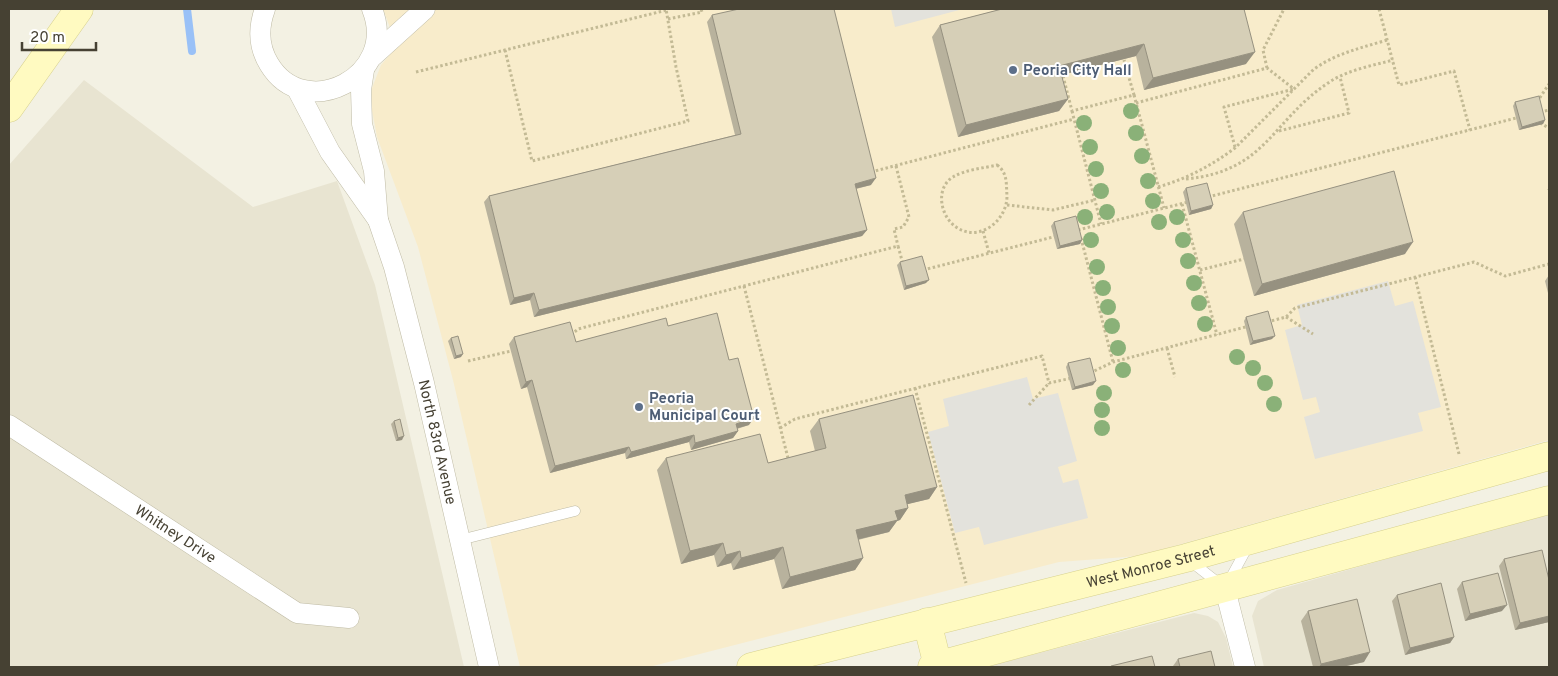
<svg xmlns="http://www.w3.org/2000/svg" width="1558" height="676" viewBox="0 0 1558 676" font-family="Overpass,sans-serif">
<rect width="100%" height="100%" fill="#f3f1e3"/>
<!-- residential -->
<g fill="#e8e4d1">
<polygon points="84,80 253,207 337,181 375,285 464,667 9,667 9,165"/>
<polygon points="1549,513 1549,667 1264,667 1252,616 1258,601 1277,590"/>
<polygon points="1194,613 1208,616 1218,622 1226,638 1233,667 985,667"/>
</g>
<!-- commercial -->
<polygon fill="#f8eccb" points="383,9 1549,9 1549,440 1139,556 1059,562 649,667 520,667 453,380 418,247 377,137 371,105 372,88 381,65 397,46"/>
<!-- parking -->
<g fill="#e3e2dc">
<polygon points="891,9 963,9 895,27"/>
<polygon points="1388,281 1395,306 1413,301 1441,407 1418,413 1423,431 1315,459 1304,417 1320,412 1316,397 1303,400 1285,330 1302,325 1297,305"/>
<polygon points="1027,377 1033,399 1058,393 1077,461 1058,467 1063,483 1078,479 1088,518 984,545 979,527 955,533 928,432 949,426 943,399"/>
</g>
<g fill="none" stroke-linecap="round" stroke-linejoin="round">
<!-- stream -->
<polyline stroke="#99c1f7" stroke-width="8" points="187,9 192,51"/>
<!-- lane casing -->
<g stroke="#bfbba5" stroke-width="11">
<g id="lane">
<polyline points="460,540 575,511"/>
<polyline points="1189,560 1221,585"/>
<polyline points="1229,581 1248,546"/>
</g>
</g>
<!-- street casing -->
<g stroke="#bfbba5" stroke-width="21">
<g id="street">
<path d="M265,9c-7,19 -7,37 4,55 36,60 130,12 103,-55"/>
<polyline points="373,56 425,9"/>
<path id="s1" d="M364,70l-3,20 1,34 12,47 4,49 16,47 30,116 65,284"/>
<polyline points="297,89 330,152 378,220"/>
<path id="s2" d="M9,425l288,188 52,5"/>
<polyline points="1225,589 1245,667"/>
</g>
</g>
<!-- secondary casing -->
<g stroke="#d7d18e" stroke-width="29">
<g id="secondary">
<polyline points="9,108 79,9"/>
<polyline points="927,622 938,666"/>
<path id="s3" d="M751,667l435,-109 363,-102"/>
<polyline points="932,667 1549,500"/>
</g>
</g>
<!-- path -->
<g stroke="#c3ba95" stroke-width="3" stroke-dasharray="2.5 2.5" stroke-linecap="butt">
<polyline points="1379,9 1399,85 1454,71 1470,130"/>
<polyline points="668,19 702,12 701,9"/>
<polyline points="505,50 532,161 688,121 676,67 666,9"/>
<polyline points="1267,68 1263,50 1284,9"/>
<polyline points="416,72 667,10"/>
<polyline points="1063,76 1072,111 1134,95 1124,60"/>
<polyline points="1134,95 1164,208"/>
<polyline points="1537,102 1549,84"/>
<polyline points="1136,103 1267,68 1294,89"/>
<polyline points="1072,111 1101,224"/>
<polyline points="1540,112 1549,110"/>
<polyline points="1540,123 1549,128"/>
<polyline points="1279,131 1349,113 1340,77"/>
<polyline points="1235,147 1224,107 1294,89"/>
<path d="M997,165c11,8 9,19 10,31 0,25 -28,47 -51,31 -16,-11 -21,-39 -3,-50 11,-7 31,-9 44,-12z"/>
<polyline points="896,166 909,217 903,227 894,229 898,246"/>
<polyline points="871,172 1074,119"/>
<path d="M1186,179c81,-8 85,-58 142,-96 19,-13 43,-17 65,-23"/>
<path d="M1158,187c28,-8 53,-21 77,-39l79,-79c23,-16 47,-21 73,-29"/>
<polyline points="1549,189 1549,190"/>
<polyline points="1208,197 1520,117"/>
<polyline points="1182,204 1217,335"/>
<polyline points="1007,205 1053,210 1095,200"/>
<polyline points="1078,230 1188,202"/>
<polyline points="983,231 989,253"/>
<polyline points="1081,238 1113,362"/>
<polyline points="923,270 1057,236"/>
<polyline points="1200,270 1244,259"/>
<polyline points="1415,277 1459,454"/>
<polyline points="744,286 789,462"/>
<polyline points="1286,317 1313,334"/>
<polyline points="1267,322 1286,317 1295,308 1474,262 1505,276 1549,264"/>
<polyline points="571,335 578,329 898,246 903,264"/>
<polyline points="1167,348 1175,377"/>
<polyline points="468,361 511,351"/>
<polyline points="1090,373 1113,362 1249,326"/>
<polyline points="915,388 966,583"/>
<polyline points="1029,405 1049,383"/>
<polyline points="780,428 795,419 1042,356 1049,383 1072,378"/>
</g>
<!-- lane -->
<use href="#lane" stroke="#fff" stroke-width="10"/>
<!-- street -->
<use href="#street" stroke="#fff" stroke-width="20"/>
<!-- secondary -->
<use href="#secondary" stroke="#fffac1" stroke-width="28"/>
</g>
<!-- trees -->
<g fill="#8ab178">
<circle cx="1131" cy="111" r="8"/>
<circle cx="1084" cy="123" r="8"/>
<circle cx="1136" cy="133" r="8"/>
<circle cx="1090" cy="147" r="8"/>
<circle cx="1142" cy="156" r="8"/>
<circle cx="1096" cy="169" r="8"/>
<circle cx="1148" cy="181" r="8"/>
<circle cx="1101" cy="191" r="8"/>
<circle cx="1153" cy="201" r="8"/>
<circle cx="1107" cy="212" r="8"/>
<circle cx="1085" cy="217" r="8"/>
<circle cx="1177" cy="217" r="8"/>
<circle cx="1159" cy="222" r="8"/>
<circle cx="1091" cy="240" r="8"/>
<circle cx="1183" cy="240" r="8"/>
<circle cx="1188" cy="261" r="8"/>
<circle cx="1097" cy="267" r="8"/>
<circle cx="1194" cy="283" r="8"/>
<circle cx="1103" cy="288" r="8"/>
<circle cx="1199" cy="303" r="8"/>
<circle cx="1108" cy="307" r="8"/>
<circle cx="1205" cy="324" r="8"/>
<circle cx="1112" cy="326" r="8"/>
<circle cx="1118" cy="348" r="8"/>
<circle cx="1237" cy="357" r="8"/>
<circle cx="1253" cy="368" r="8"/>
<circle cx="1123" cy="370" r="8"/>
<circle cx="1265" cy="383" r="8"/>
<circle cx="1104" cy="393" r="8"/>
<circle cx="1274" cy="404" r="8"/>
<circle cx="1102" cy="410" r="8"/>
<circle cx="1102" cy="428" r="8"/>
</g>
<!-- wall -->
<g fill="#b8b29d">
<polygon points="1002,9 1246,64 1144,90 1136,56 1061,75 1068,99 1059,111 958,137 932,37 940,25"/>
<polygon points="712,15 871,185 856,189 867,230 862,236 534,317 530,300 510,305 484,202 489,196 735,135 707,22"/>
<polygon points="1515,102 1545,120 1543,124 1519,130 1513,106"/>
<polygon points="1186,188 1213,205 1211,209 1189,215 1183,192"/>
<polygon points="1243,212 1405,254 1254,296 1234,224"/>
<polygon points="1054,222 1082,240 1080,244 1057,249 1051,226"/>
<polygon points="900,262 926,283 904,290 897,265"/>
<polygon points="1549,275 1549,297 1545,281"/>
<polygon points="1246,317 1272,339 1250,345 1244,321"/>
<polygon points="668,326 729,360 749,425 737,429 738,431 733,438 691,450 689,442 626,459 625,453 550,473 527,387 521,389 509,344 514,337 576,342"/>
<polygon points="451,338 461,357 454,359 448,341"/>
<polygon points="1068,363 1093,385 1072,390 1066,367"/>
<polygon points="819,419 937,487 929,499 907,504 908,508 900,520 897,521 889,532 858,540 863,558 855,570 782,589 774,559 733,570 731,563 717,567 714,555 681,564 657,470 666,458 768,463 815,451 810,431"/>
<polygon points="394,421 402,440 396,441 391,424"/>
<polygon points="1504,559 1549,622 1515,630 1499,566"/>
<polygon points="1462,582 1502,611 1465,621 1457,589"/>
<polygon points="1397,595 1454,637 1450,643 1405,655 1392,601"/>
<polygon points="1308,611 1364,662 1342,667 1313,667 1301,621"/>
<polygon points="1178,659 1215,667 1174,667 1173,666"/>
</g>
<!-- shaded-wall -->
<g fill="#969180">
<polygon points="1144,44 1136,56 1050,78 1059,66"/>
<polygon points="1255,52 1246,64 1144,90 1153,78"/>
<polygon points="1068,99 1059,111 958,137 966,125"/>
<polygon points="1545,120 1543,124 1519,130 1522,127"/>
<polygon points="876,178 871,185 850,190 855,184"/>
<polygon points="1213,205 1211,209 1189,215 1191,211"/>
<polygon points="867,230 862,236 534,317 539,310"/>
<polygon points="1082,240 1080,244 1057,249 1060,246"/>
<polygon points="1413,242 1405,254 1254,296 1262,284"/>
<polygon points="929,280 926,283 904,290 906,286"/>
<polygon points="534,293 530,300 510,305 514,298"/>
<polygon points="1275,336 1272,339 1250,345 1253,341"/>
<polygon points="463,354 461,357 454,359 456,356"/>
<polygon points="532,380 527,387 521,389 526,382"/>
<polygon points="1096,381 1093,385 1072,390 1075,387"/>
<polygon points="754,418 749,425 731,430 736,424"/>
<polygon points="738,431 733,438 691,450 695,443"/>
<polygon points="694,435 689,442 626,459 631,452"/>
<polygon points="404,436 402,440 396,441 398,438"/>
<polygon points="629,447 625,453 550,473 555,466"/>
<polygon points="937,487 929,499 896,507 905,495"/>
<polygon points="908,508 900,520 897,521 889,532 847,542 856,530 895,511"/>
<polygon points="723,543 714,555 681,564 690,551"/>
<polygon points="783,547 774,559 733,570 741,558"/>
<polygon points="740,551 731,563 717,567 726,555"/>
<polygon points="863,558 855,570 782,589 790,577"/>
<polygon points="1507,605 1502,611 1465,621 1470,614"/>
<polygon points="1549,616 1549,622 1515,630 1520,623"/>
<polygon points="1454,637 1450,643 1405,655 1410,648"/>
<polygon points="1370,652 1364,662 1342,667 1319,667 1321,664"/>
</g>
<!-- building -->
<g fill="#d6cfb7" stroke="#969180">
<polygon points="739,9 834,9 876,178 855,184 867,230 539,310 534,293 514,298 489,196 741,134 712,15"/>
<polygon points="1002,9 1244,9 1255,52 1153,78 1144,44 1059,66 1068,99 966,125 940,25"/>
<polygon points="1539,96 1545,120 1522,127 1515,102"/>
<polygon points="1394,171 1413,242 1262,284 1243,212"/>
<polygon points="1207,183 1213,205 1191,211 1186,188"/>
<polygon points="1076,216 1082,240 1060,246 1054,222"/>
<polygon points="922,256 929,280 906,286 900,262"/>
<polygon points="1268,311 1275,336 1253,341 1246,317"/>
<polygon points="717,313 729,360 738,358 754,418 736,424 738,431 695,443 694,435 631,452 629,447 555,466 532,380 526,382 514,337 570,322 576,342 666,318 668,326"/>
<polygon points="458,336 463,354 456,356 451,338"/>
<polygon points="1090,358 1096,381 1075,387 1068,363"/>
<polygon points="913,395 937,487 905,495 908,508 895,511 898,520 856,530 863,558 790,577 783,547 741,558 740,551 726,555 723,543 690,551 666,458 760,434 768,463 826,448 819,419"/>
<polygon points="400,419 404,436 398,438 394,421"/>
<polygon points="1542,550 1549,580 1549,616 1520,623 1504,559"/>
<polygon points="1498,573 1507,605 1470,614 1462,582"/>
<polygon points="1441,583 1454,637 1410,648 1397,595"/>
<polygon points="1357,599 1370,652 1321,664 1308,611"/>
<polygon points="1211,651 1215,667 1180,667 1178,659"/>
<polygon points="1152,656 1155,667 1111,667 1111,666"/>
</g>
<!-- markers -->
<g fill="#5c6f8a" stroke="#fff" stroke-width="2">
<circle cx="1013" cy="70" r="5"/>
<circle cx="639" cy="407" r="5"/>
</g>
<g text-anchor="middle" stroke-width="4" stroke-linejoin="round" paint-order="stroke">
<!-- service labels -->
<g font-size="15" font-weight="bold" fill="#4e5e75" stroke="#fff" text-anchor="start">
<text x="1023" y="75">Peoria City Hall</text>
<text x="649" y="403">Peoria<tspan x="649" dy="17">Municipal Court</tspan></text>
</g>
<!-- street labels -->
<g font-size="15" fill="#464133" stroke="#fff">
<text dy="5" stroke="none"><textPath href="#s1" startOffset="382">North 83rd Avenue</textPath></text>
<text dy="5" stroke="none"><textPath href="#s2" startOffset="199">Whitney Drive</textPath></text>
<text dy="5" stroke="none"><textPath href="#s3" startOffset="412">West Monroe Street</textPath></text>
</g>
</g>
<!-- border -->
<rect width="1558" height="676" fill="none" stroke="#464133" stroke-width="20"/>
<!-- scale -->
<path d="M22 42v8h74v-8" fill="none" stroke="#464133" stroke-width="2.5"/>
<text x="30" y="42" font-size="15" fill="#464133" stroke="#ffffff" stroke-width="4" paint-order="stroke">20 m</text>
</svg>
